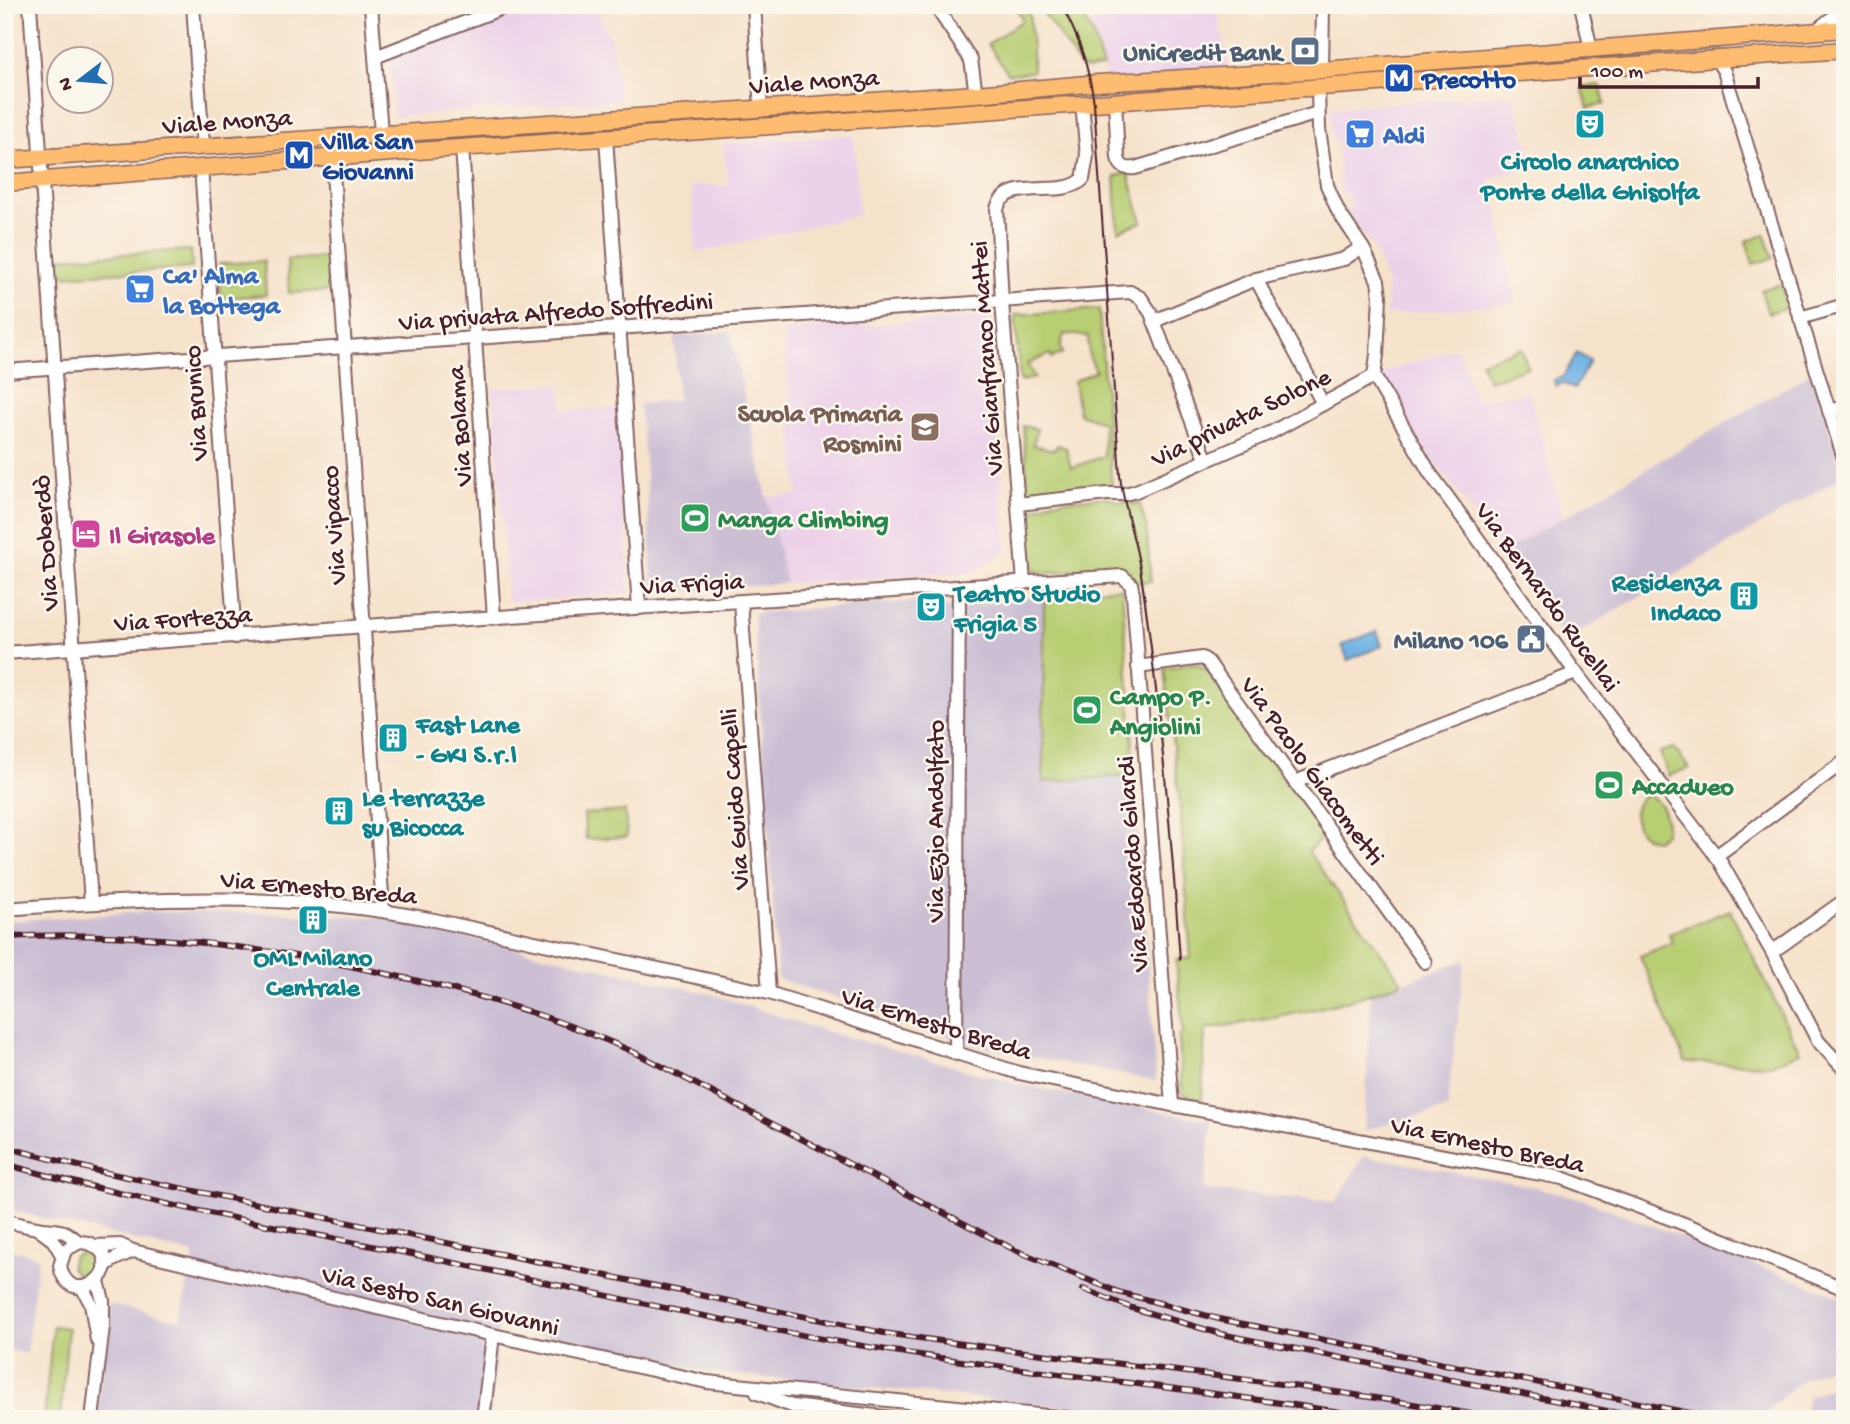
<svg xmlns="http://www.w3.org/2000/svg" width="1850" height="1424" viewBox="0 0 1850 1424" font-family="'Gochi Hand',sans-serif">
<rect width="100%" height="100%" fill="#fbf7ec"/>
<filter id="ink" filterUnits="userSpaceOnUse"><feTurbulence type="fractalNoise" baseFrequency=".0143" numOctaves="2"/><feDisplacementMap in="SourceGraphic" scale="14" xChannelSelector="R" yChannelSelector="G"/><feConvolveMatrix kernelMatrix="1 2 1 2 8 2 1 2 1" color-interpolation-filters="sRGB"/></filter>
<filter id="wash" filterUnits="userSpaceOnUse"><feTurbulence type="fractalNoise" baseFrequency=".00686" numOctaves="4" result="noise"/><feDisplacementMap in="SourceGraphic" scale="28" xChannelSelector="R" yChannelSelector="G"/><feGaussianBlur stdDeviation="1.57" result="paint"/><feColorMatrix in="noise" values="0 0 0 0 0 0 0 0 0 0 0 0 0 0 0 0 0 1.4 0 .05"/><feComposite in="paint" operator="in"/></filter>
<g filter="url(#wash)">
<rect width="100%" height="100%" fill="#f6e2ca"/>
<!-- built -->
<g fill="#edd1e9">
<polygon points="530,5 595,5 607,34 610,34 620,100 394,116 390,61 450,35"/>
<polygon points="1120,5 1218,5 1221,34 1224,34 1228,76 1106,82 1100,50 1090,25"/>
<polygon points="1512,94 1535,166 1490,179 1495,196 1515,303 1386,315 1387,285 1380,264 1372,246 1350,217 1348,193 1341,193 1337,141 1333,141 1330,108"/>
<polygon points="854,135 859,215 696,253 691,185 729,186 723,143"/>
<polygon points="988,318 1007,551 973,572 786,583 766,497 798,494 783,330"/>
<polygon points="1458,348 1475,401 1529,392 1563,518 1502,553 1402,417 1382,373"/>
<polygon points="560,384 563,411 617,408 630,594 508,602 493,388"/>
</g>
<!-- industrial -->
<g fill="#ccbfd4">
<polygon points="730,332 786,583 653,593 645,458 639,404 678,400 674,336"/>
<polygon points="1811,373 1843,476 1566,640 1502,553"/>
<polygon points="1044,592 1043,782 1135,775 1156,1081 957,1042 941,1032 778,979 754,613 936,600 947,608 1039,597"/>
<polygon points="145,912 273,913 385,918 711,994 821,1030 1021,1085 1212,1121 1204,1190 1335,1202 1364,1156 1536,1187 1582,1199 1845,1299 1845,1361 1805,1378 1770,1407 1767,1415 1778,1419 1192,1419 709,1372 499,1325 490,1419 97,1419 108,1304 180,1321 194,1254 5,1209 5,921"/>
<polygon points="1465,960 1447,1109 1364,1130 1371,994"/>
<polygon points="5,1248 38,1257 26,1354 7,1350 6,1363"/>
<polygon points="1845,1381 1845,1419 1803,1419 1808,1397"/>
</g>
<!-- green -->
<g fill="#b8ce73" stroke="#81764f" stroke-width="2">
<polygon points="1014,5 1023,5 1030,16 1033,69 1031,72 1008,74 988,44 1023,20"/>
<polygon points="1038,5 1077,5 1092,33 1103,67 1086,69 1080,66"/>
<polygon points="1723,48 1725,51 1599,60 1600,56"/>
<polygon points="1227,83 1229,86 1108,96 1108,92"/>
<polygon points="1600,85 1605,104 1588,108 1582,86"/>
<polygon points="1067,95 1067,99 401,145 400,140"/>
<polygon points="1128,172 1142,222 1118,231 1115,177"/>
<polygon points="1765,235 1773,258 1753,264 1746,241"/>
<polygon points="191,250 192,268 59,276 57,258"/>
<polygon points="327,257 329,291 289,293 287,260"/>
<polygon points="264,261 266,295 221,298 219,264"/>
<polygon points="1781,284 1788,307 1768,313 1761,290"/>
<polygon points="1099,309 1112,488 1028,492 1023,426 1037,429 1033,445 1053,450 1058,445 1066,448 1071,468 1104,456 1103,422 1079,414 1074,381 1096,371 1089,356 1088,336 1064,334 1060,348 1063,353 1052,358 1050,354 1027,364 1035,378 1020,381 1015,315"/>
<polygon points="1521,348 1528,367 1488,381 1481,362"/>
<path d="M1108,497l12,6 11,-3 2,5 6,-3 7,23 5,56 -15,2c-23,-33 -70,-3 -102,-12l-6,-59 24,-11z"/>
<polygon points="1122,588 1135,775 1043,782 1044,592"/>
<path d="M1194,663l13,7 118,166 -17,15 94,131c-64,26 -130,37 -197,47l-3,72 -19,-7 -1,-5 -3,-52 4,-5 -7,-72 15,-2 -11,-154 -16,-135z"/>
<polygon points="1674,748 1689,768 1668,776 1660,752"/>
<path d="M1647,795c16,6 21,22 18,38l-9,7c-22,-1 -31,-36 -9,-45z"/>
<polygon points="625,811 627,837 586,839 584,814"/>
<polygon points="1730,910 1800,1052 1770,1065 1685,1062 1640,956 1672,943 1669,934"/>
<circle cx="82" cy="1264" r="11"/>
<polygon points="53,1326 68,1328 60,1419 44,1419"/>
</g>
<!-- water -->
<g fill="#6eb2e3" stroke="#5c6887" stroke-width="2">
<polygon points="1577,353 1590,361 1574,389 1563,383 1556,386 1554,380 1563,377"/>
<polygon points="1377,631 1382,646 1348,660 1342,645"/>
</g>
</g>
<g filter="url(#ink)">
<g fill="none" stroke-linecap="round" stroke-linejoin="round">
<!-- minor casing -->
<g stroke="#866363" stroke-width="16">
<g id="minor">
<polyline points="30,5 91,903"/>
<polyline points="193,5 203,146"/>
<polyline points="371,5 381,133"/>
<polyline points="754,5 761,109"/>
<polyline points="935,5 971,60 976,94"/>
<polyline points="1581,5 1591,49"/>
<polyline points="1815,31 1845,8"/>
<polyline points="375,57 510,5"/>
<polyline points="1716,59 1724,71 1845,462"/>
<polyline points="1322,70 1323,5"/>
<polyline points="1318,88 1319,129 1327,185 1338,211 1364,250 1378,281 1380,296 1377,355 1374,376 1430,473 1576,673 1720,861 1772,952 1818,1041 1845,1070"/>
<path d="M1115,101l3,57c3,10 8,11 17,10l183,-55"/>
<polyline points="606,138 639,608"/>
<polyline points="462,147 494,618"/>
<polyline points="332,157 383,910"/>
<polyline points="201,167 235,637"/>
<polyline points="1256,279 1344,259 1362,247"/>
<polyline points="1800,318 1845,305"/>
<polyline points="1154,321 1256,279 1323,404"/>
<polyline points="5,371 1130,292 1141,298 1151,313 1206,459"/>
<polyline points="1829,411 1845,407"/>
<polyline points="1018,504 1107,494 1125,494 1136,491 1272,432 1374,376"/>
<path d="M1024,583l-22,-281 -5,-93c9,-34 66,-9 86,-30l4,-23 -5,-52"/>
<polyline points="741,602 769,993"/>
<polyline points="5,653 406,623 1122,576 1131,584 1133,594 1172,1105"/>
<polyline points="1138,667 1202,658 1208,662 1425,962"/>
<polyline points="1295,782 1576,673"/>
<polyline points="1716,856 1845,761"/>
<path d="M5,909c143,-11 288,-18 429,11l335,73 250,80 153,32 390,73 125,47 158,64"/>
<polyline points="1772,952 1845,900"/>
<polyline points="956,1054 959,587"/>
<path d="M5,1221c11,2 21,5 32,7 9,2 18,1 27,4 5,2 9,6 14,9 4,2 10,1 15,4 38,21 -23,70 -33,21l5,-16 15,-8"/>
<polyline points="38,1229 53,1240 62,1255"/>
<polyline points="96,1246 120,1245 133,1251 493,1335 707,1382 1078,1419"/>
<polyline points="104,1266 115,1259 133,1251"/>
<polyline points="82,1287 91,1304 97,1340"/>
<polyline points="757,1393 792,1406 900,1419"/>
<polyline points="92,1419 103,1326 103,1301 98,1281"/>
<polyline points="483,1419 493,1335"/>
</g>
</g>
<!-- major casing -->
<g stroke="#866363" stroke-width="19">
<g id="major">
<polyline points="5,160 976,94 1098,83 1322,70 1845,29"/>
<polyline points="5,183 431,150 1845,50"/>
</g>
</g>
<!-- minor -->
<use href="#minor" stroke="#fff" stroke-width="12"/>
<!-- major -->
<use href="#major" stroke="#febc70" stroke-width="16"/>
<!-- tram -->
<path stroke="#4a1f2b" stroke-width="2" d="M1061,5c18,31 28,63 33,98l26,373c4,33 16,65 21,98 19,128 30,257 39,386"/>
<!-- rail casing -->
<g stroke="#4a1f2b" stroke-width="6">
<g id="rail">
<path d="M5,937c127,-7 250,8 373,35 91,19 178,44 262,83l375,195 103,42 101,27 501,100"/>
<path d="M5,1147l93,24 786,162c204,30 411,47 614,86"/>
<path d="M5,1164c140,39 284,65 426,94 156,33 312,69 469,94 160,25 321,39 481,67"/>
<polyline points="1083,1289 1132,1308 1221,1334 1648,1419"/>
</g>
</g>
<!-- rail -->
<use href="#rail" stroke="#fbf7ec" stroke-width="3.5" stroke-dasharray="10" stroke-linecap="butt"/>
</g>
</g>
<!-- icons -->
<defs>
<g id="bank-square" transform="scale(1.575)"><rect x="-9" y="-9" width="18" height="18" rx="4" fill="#5c6f8a" stroke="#fbf7ec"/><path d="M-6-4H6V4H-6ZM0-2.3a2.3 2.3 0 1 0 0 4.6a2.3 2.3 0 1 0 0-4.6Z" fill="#fff"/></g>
<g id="metro-square" transform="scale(1.575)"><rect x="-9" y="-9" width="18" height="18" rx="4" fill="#1a4fb4" stroke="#fbf7ec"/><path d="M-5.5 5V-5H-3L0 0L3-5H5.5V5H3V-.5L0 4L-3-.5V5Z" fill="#fff"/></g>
<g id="theatre-square" transform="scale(1.575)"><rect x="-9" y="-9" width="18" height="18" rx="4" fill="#0f9aa8" stroke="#fbf7ec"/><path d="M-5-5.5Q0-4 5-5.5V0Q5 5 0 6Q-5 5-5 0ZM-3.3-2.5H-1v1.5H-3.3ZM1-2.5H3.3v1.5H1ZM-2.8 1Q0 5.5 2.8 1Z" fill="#fff"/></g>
<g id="supermarket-square" transform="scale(1.575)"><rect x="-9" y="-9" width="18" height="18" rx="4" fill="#3f7fe0" stroke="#fbf7ec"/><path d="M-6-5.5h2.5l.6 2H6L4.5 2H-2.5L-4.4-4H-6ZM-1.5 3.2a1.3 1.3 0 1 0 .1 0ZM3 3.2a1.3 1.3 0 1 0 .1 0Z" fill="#fff"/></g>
<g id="school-square" transform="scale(1.575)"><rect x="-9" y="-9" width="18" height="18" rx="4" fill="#8d6e63" stroke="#fbf7ec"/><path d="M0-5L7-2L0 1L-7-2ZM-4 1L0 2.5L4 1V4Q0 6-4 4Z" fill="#fff"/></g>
<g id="stadium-square" transform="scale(1.575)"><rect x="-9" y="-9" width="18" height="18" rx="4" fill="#2e9e5b" stroke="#fbf7ec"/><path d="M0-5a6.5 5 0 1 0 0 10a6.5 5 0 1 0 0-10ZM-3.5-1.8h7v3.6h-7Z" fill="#fff"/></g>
<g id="hotel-square" transform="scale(1.575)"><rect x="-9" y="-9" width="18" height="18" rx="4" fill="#d1479c" stroke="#fbf7ec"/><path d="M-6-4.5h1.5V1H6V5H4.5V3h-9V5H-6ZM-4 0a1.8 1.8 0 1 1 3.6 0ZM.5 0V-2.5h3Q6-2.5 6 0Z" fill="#fff"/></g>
<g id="building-square" transform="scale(1.575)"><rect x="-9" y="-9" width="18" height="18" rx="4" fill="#0f9aa8" stroke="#fbf7ec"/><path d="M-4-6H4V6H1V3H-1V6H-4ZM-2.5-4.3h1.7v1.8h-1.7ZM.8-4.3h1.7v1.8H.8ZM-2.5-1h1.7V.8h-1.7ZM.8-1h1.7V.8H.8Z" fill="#fff"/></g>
<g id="civic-square" transform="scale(1.575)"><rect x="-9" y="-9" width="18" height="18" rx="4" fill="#5c6f8a" stroke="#fbf7ec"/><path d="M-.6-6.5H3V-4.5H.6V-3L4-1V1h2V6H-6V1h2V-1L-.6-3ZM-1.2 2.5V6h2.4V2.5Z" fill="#fff"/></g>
</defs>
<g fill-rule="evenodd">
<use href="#bank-square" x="1305" y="51"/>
<use href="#metro-square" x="1399" y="78"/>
<use href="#theatre-square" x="1590" y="124"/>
<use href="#supermarket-square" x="1360" y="134"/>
<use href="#metro-square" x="299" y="155"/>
<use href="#supermarket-square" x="140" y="289"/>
<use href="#school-square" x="925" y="427"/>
<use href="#stadium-square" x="695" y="518"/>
<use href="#hotel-square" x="86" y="534"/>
<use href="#building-square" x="1744" y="596"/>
<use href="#theatre-square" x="931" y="607"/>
<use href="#civic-square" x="1531" y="639"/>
<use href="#stadium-square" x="1087" y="710"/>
<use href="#building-square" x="393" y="738"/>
<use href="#stadium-square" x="1609" y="785"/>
<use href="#building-square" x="339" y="811"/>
<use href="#building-square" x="313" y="920"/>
</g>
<g text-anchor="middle" stroke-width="5" stroke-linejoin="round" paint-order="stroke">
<!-- service labels -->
<g font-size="26" font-weight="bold" fill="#4e5e75" stroke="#fbf7ec" text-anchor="end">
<text x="1282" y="60">UniCredit Bank</text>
<text x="1508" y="648">Milano 106</text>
</g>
<!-- transit labels -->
<g font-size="26" font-weight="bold" fill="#164399" stroke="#fbf7ec" text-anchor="start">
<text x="1422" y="87">Precotto</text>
<text x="322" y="149">Villa San<tspan x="322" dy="30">Giovanni</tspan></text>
</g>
<!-- street labels -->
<g font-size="26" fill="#4a1f2b" stroke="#fbf7ec">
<text transform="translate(814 80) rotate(-4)" y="9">Viale Monza</text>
<text transform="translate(227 120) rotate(-4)" y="9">Viale Monza</text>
<text transform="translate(556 310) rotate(-4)" y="9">Via privata Alfredo Soffredini</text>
<text transform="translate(985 358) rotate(-94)" y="9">Via Gianfranco Mattei</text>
<text transform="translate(194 403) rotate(-94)" y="9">Via Brunico</text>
<text transform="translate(1240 416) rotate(-26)" y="9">Via privata Solone</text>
<text transform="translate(458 426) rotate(-94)" y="9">Via Bolama</text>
<text transform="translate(332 525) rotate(-94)" y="9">Via Vipacco</text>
<text transform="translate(44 543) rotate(-94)" y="9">Via Doberdò</text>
<text transform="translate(692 582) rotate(-3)" y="9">Via Frigia</text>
<text transform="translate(1549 596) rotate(54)" y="9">Via Bernardo Rucellai</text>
<text transform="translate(183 617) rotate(-4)" y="9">Via Fortezza</text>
<text transform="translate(1314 770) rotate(54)" y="9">Via Paolo Giacometti</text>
<text transform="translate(733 799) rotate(-94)" y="9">Via Guido Capelli</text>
<text transform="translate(934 821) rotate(-90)" y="9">Via Ezio Andolfato</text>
<text transform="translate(1131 864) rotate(-94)" y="9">Via Edoardo Gilardi</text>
<text transform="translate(319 886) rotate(5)" y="9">Via Ernesto Breda</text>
<text transform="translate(937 1022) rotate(17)" y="9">Via Ernesto Breda</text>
<text transform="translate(1488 1143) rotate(12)" y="9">Via Ernesto Breda</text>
<text transform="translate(441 1299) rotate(13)" y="9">Via Sesto San Giovanni</text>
</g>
<!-- shop labels -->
<g font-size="26" font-weight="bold" fill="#366cbe" stroke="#fbf7ec" text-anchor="start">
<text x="1383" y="143">Aldi</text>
<text x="163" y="283">Ca' Alma<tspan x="163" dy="30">la Bottega</tspan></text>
</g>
<!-- culture labels -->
<g font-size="26" font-weight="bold" fill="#0d838f" stroke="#fbf7ec" text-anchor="start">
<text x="1590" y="169" text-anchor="middle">Circolo anarchico<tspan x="1590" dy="30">Ponte della Ghisolfa</tspan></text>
<text x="1721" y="590" text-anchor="end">Residenza<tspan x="1721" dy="30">Indaco</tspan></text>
<text x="954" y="601">Teatro Studio<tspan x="954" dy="30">Frigia 5</tspan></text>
<text x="416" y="732">Fast Lane<tspan x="416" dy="30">- GKI S.r.l</tspan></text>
<text x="362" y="805">Le terrazze<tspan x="362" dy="30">su Bicocca</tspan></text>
<text x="313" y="965" text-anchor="middle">OML Milano<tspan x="313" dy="30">Centrale</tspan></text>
</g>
<!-- education labels -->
<g font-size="26" font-weight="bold" fill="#785e54" stroke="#fbf7ec" text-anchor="end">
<text x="902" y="421">Scuola Primaria<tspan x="902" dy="30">Rosmini</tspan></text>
</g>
<!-- leisure labels -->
<g font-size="26" font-weight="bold" fill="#27864d" stroke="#fbf7ec" text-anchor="start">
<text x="718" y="527">Manga Climbing</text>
<text x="1110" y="704">Campo P.<tspan x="1110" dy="30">Angiolini</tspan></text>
<text x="1632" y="794">Accadueo</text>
</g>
<!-- hotel labels -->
<g font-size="26" font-weight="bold" fill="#b23c85" stroke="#fbf7ec" text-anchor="start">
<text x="109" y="543">Il Girasole</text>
</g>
</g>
<!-- margin -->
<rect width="1850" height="1424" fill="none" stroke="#fbf7ec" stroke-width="28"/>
<!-- north arrow -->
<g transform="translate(80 80) rotate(254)"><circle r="33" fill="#fbf7ec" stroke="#b4a19f" stroke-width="2"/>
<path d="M0-5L12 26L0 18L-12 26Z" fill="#1f6fb2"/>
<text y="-10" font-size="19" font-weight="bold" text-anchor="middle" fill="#4a1f2b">N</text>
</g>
<!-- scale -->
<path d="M1580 77v10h178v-10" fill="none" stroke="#4a1f2b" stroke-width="3.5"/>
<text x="1591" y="77" font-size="21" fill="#4a1f2b" stroke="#fbf7ec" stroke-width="5" paint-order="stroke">100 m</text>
</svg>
